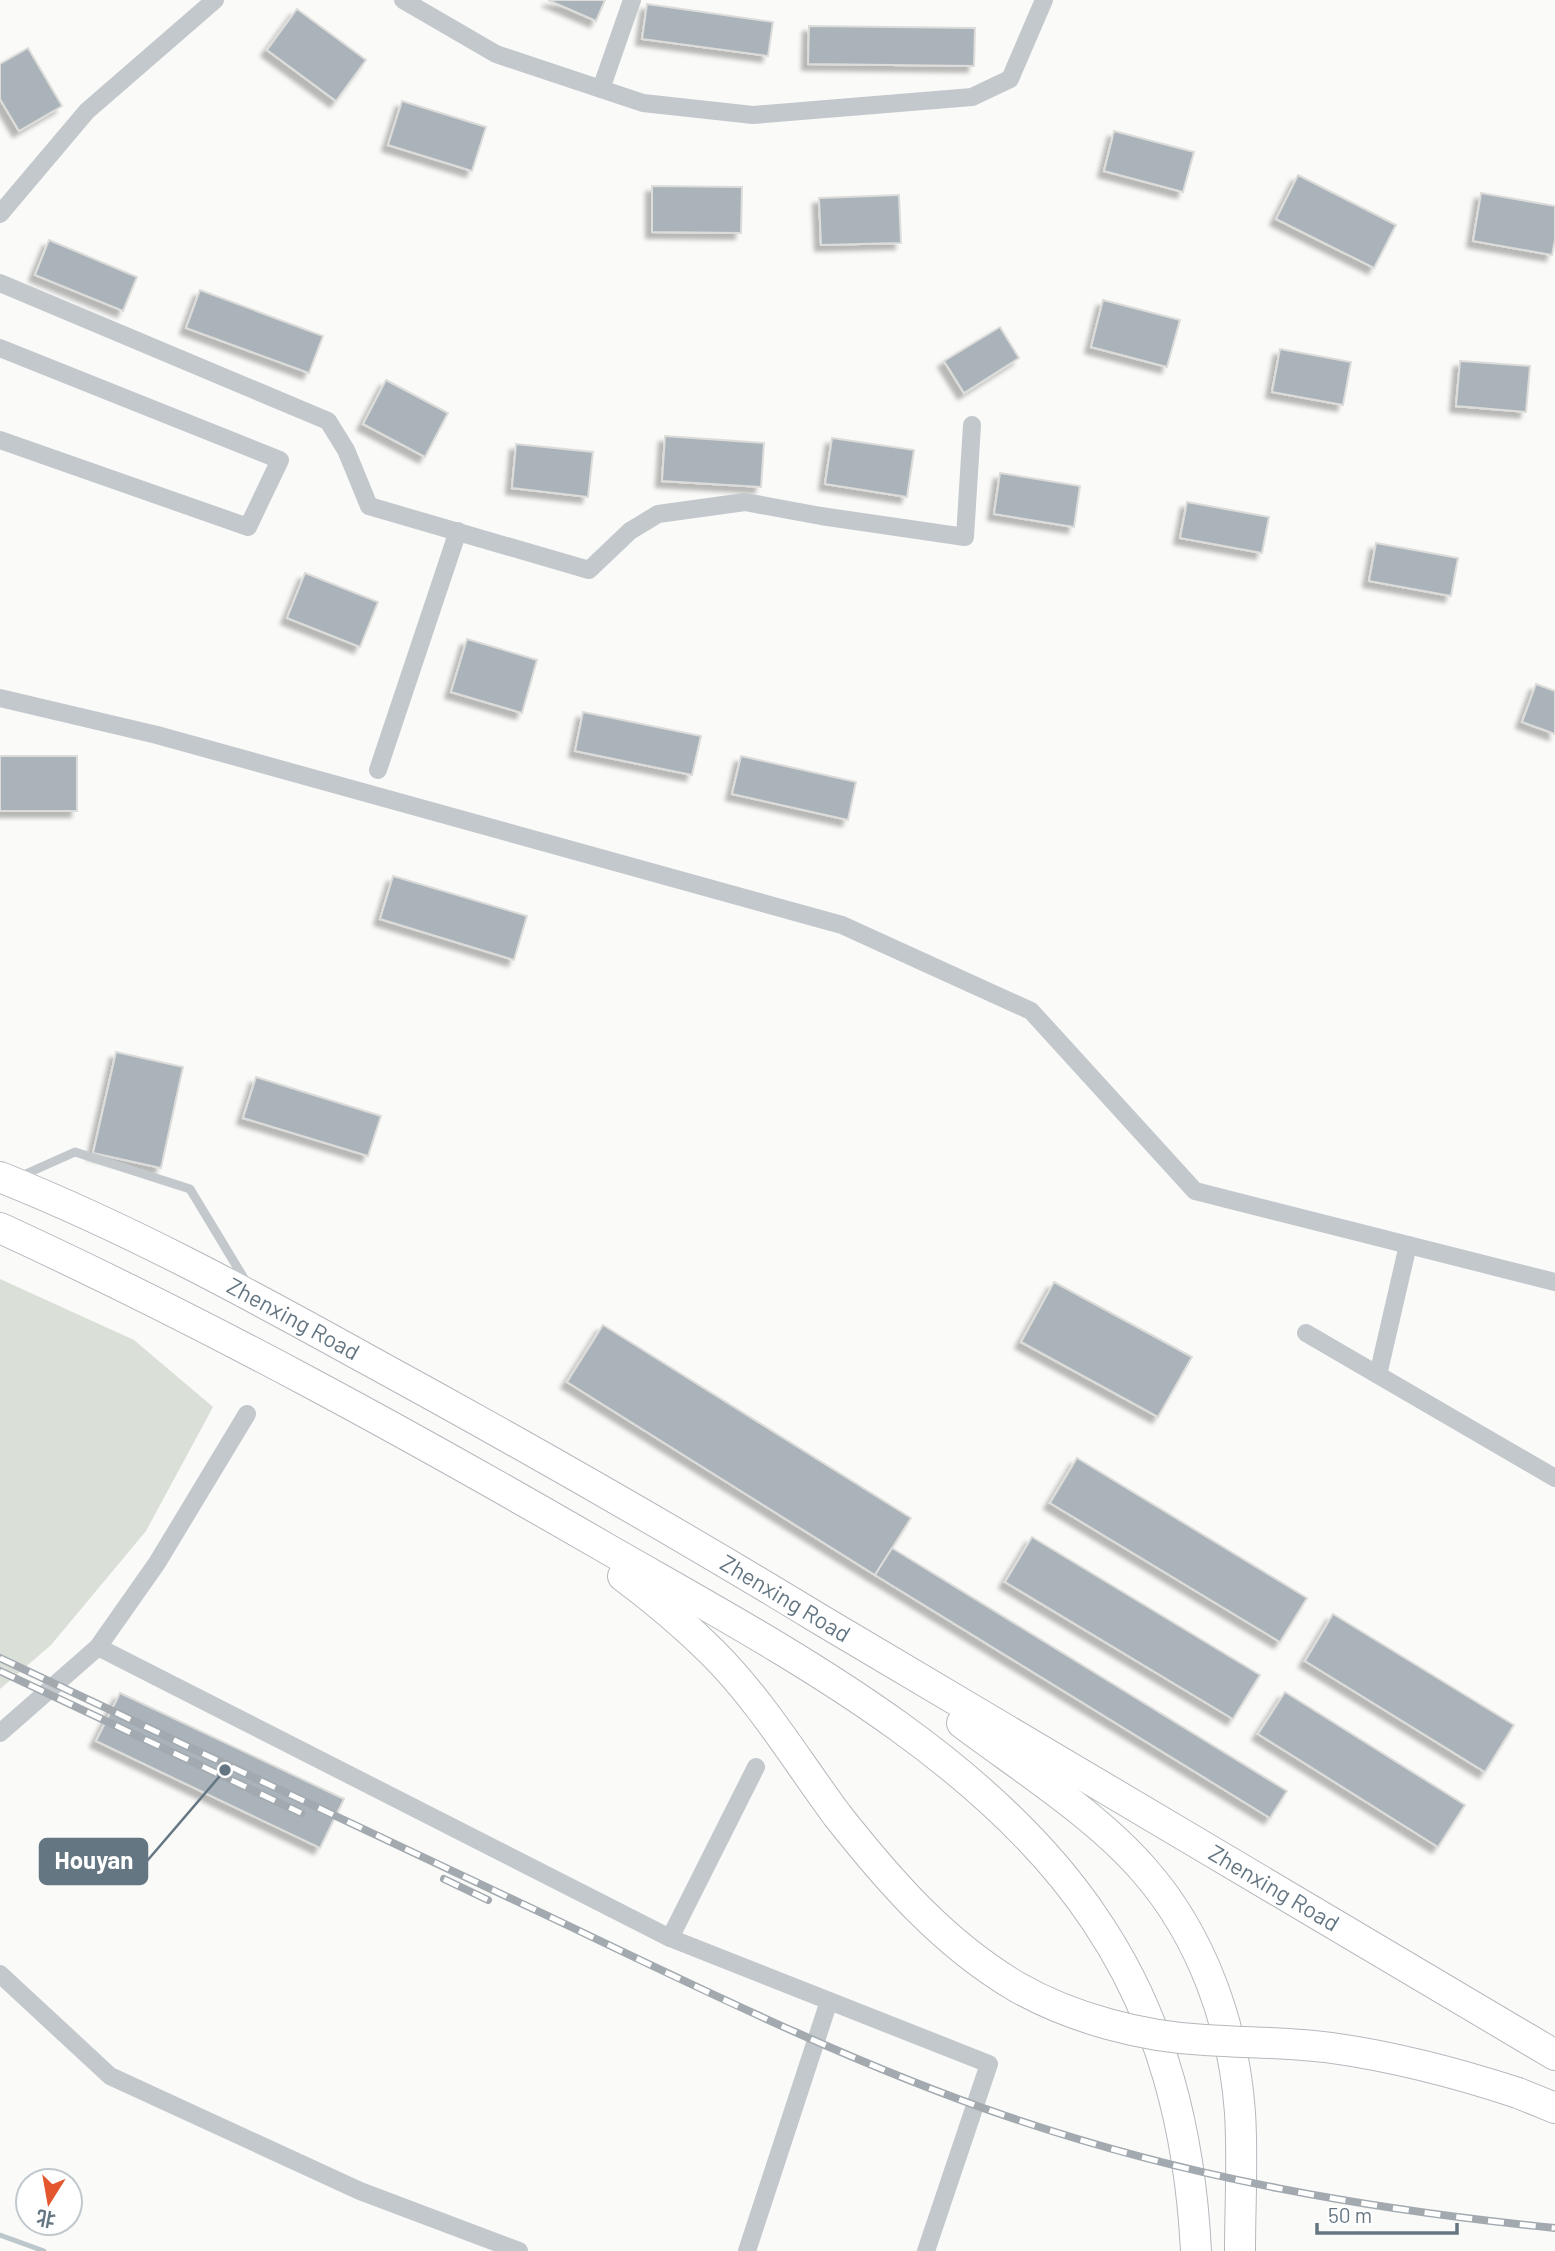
<svg xmlns="http://www.w3.org/2000/svg" width="1555" height="2251" viewBox="0 0 1555 2251" font-family="Barlow,'Noto Sans SC',sans-serif">
<defs>
<filter id="shadow"><feDropShadow dx="-6" dy="6" stdDeviation="2" flood-color="#0004"/></filter>
</defs>
<rect width="100%" height="100%" fill="#fafaf8"/>
<!-- green -->
<polygon fill="#dadfd7" points="0,1279 134,1340 213,1407 146,1531 51,1645 0,1689"/>
<g fill="none" stroke-linecap="round" stroke-linejoin="round">
<!-- stream -->
<polyline stroke="#bbc7cb" stroke-width="5" points="0,2235 44,2251"/>
</g>
<!-- building -->
<g fill="#aab3b9" stroke="#dcdcda" stroke-width="2" filter="url(#shadow)">
<polygon points="548,0 605,0 596,21"/>
<polygon points="647,4 773,22 768,56 642,39"/>
<polygon points="297,9 366,60 336,101 267,50"/>
<polygon points="809,26 975,28 974,66 808,64"/>
<polygon points="28,48 62,106 19,131 0,99 0,64"/>
<polygon points="402,101 486,127 472,171 388,145"/>
<polygon points="1114,131 1194,152 1183,192 1104,171"/>
<polygon points="1298,175 1396,225 1374,268 1276,219"/>
<polygon points="652,186 742,187 741,233 652,232"/>
<polygon points="1481,193 1555,206 1555,240 1552,255 1473,241"/>
<polygon points="899,195 901,243 821,245 819,198"/>
<polygon points="49,240 137,277 123,311 35,275"/>
<polygon points="200,290 323,336 309,373 186,328"/>
<polygon points="1103,300 1180,320 1167,367 1091,347"/>
<polygon points="1000,327 1019,358 964,393 944,361"/>
<polygon points="1280,349 1351,362 1343,405 1272,392"/>
<polygon points="1460,361 1530,366 1526,412 1456,406"/>
<polygon points="386,380 448,413 425,457 363,424"/>
<polygon points="665,436 764,443 761,487 662,481"/>
<polygon points="832,438 914,450 907,497 825,484"/>
<polygon points="516,444 593,452 588,497 512,488"/>
<polygon points="1000,473 1080,486 1074,527 994,514"/>
<polygon points="1187,502 1269,517 1262,553 1180,538"/>
<polygon points="1376,543 1458,558 1451,596 1369,581"/>
<polygon points="305,573 378,602 360,647 287,618"/>
<polygon points="467,639 537,660 522,713 451,692"/>
<polygon points="1536,684 1555,691 1555,734 1522,722"/>
<polygon points="583,712 701,736 692,775 575,751"/>
<rect x="0" y="756" width="77" height="55"/>
<polygon points="741,756 856,782 848,820 732,794"/>
<polygon points="393,876 527,916 514,960 380,919"/>
<polygon points="116,1052 183,1067 161,1168 93,1153"/>
<polygon points="256,1077 381,1116 368,1156 243,1118"/>
<polygon points="1054,1282 1192,1357 1158,1417 1021,1342"/>
<polygon points="603,1325 911,1518 875,1575 567,1382"/>
<polygon points="1077,1458 1307,1598 1280,1642 1050,1503"/>
<polygon points="1032,1537 1260,1675 1233,1719 1005,1582"/>
<polygon points="892,1548 1287,1791 1270,1818 875,1575"/>
<polygon points="1333,1614 1514,1725 1485,1772 1305,1661"/>
<polygon points="1285,1692 1465,1805 1438,1847 1258,1734"/>
<polygon points="120,1693 344,1799 320,1848 96,1741"/>
</g>
<g fill="none" stroke-linecap="round" stroke-linejoin="round">
<!-- trunk casing -->
<g stroke="#b4b9bd" stroke-width="32">
<g id="trunk">
<path id="s1" d="M0,1177c128,51 249,117 370,184 152,83 303,169 451,259 244,146 490,289 734,435"/>
<path d="M0,1228c207,95 407,205 604,319 170,98 381,206 492,374 67,99 94,212 100,330"/>
<path d="M623,1576c32,24 62,49 90,77 48,48 84,108 124,162"/>
<path d="M962,1723c60,45 133,91 182,147 58,66 90,156 96,243 3,45 0,92 0,138"/>
<polyline points="1518,2093 1555,2108"/>
</g>
</g>
<!-- service -->
<polyline stroke="#c3c8cc" stroke-width="9" points="19,1177 75,1152 190,1189 248,1285"/>
<!-- minor -->
<g stroke="#c3c8cc" stroke-width="18">
<polyline points="403,0 496,54 643,103 753,115 972,97 1010,79 1044,0"/>
<polyline points="601,89 632,0"/>
<polyline points="0,214 87,111 215,0"/>
<polyline points="0,283 328,421 346,450 369,506 589,570 630,531 658,514 745,502 821,516 965,537 972,425"/>
<polyline points="0,348 280,460 248,527 0,440"/>
<polyline points="0,698 157,735 842,925 1031,1011 1195,1191 1555,1282"/>
<polyline points="378,770 458,531"/>
<polyline points="1306,1333 1555,1478"/>
<polyline points="1378,1375 1408,1245"/>
<polyline points="98,1647 670,1938 989,2064 926,2251"/>
<polyline points="0,1733 98,1647 157,1563 247,1414"/>
<polyline points="670,1938 756,1767"/>
<polyline points="0,1974 110,2076 360,2191 519,2251"/>
<polyline points="747,2251 829,2001"/>
</g>
<!-- trunk -->
<use href="#trunk" stroke="#fff" stroke-width="30"/>
<!-- rail casing -->
<g stroke="#a2aab0" stroke-width="8">
<g id="rail">
<path d="M0,1658c182,86 364,171 546,257 151,72 302,147 460,201 181,62 360,93 549,112"/>
<polyline points="0,1671 301,1813"/>
<polyline points="444,1879 488,1900"/>
</g>
</g>
<!-- rail -->
<use href="#rail" stroke="#fff" stroke-width="5" stroke-dasharray="16" stroke-linecap="butt"/>
<!-- trunk-bridge casing -->
<g stroke="#b4b9bd" stroke-width="32" stroke-linecap="butt">
<path id="trunk-bridge" d="M837,1815c52,66 107,129 180,172 54,31 126,50 188,53 42,3 85,2 127,8 64,9 125,25 186,45"/>
</g>
<!-- trunk-bridge -->
<use href="#trunk-bridge" stroke="#fff" stroke-width="30"/>
</g>
<g text-anchor="middle" stroke-width="7" stroke-linejoin="round" paint-order="stroke">
<!-- street labels -->
<g font-size="23" fill="#657683" stroke="#fff">
<text dy="8" stroke="none"><textPath href="#s1" startOffset="326">Zhenxing Road</textPath></text>
<text dy="8" stroke="none"><textPath href="#s1" startOffset="892">Zhenxing Road</textPath></text>
<text dy="8" stroke="none"><textPath href="#s1" startOffset="1460">Zhenxing Road</textPath></text>
</g>
</g>
<!-- callouts -->
<path fill="none" stroke="#657683" stroke-width="2.5" d="M225 1770L147 1861"/>
<circle fill="#657683" stroke="#fff" stroke-width="2.5" cx="225" cy="1770" r="7"/>
<rect fill="#657683" stroke="#657683" stroke-width="2.5" x="40" y="1839" width="107" height="45" rx="7"/>
<g font-size="24" text-anchor="middle" font-weight="bold" fill="#fff">
<text x="94" y="1869">Houyan</text>
</g>
<!-- north arrow -->
<g transform="translate(49 2202) rotate(191)"><circle r="33" fill="#ffffff" stroke="#c1c8cd" stroke-width="2"/>
<path d="M0-5L12 26L0 18L-12 26Z" fill="#e4572e"/>
<text y="-10" font-size="19" font-weight="bold" text-anchor="middle" fill="#657683">北</text>
</g>
<!-- scale -->
<path d="M1317 2223v10h140v-10" fill="none" stroke="#657683" stroke-width="3.5"/>
<text x="1328" y="2223" font-size="21" fill="#657683" stroke="#ffffff" stroke-width="5" paint-order="stroke">50 m</text>
</svg>
